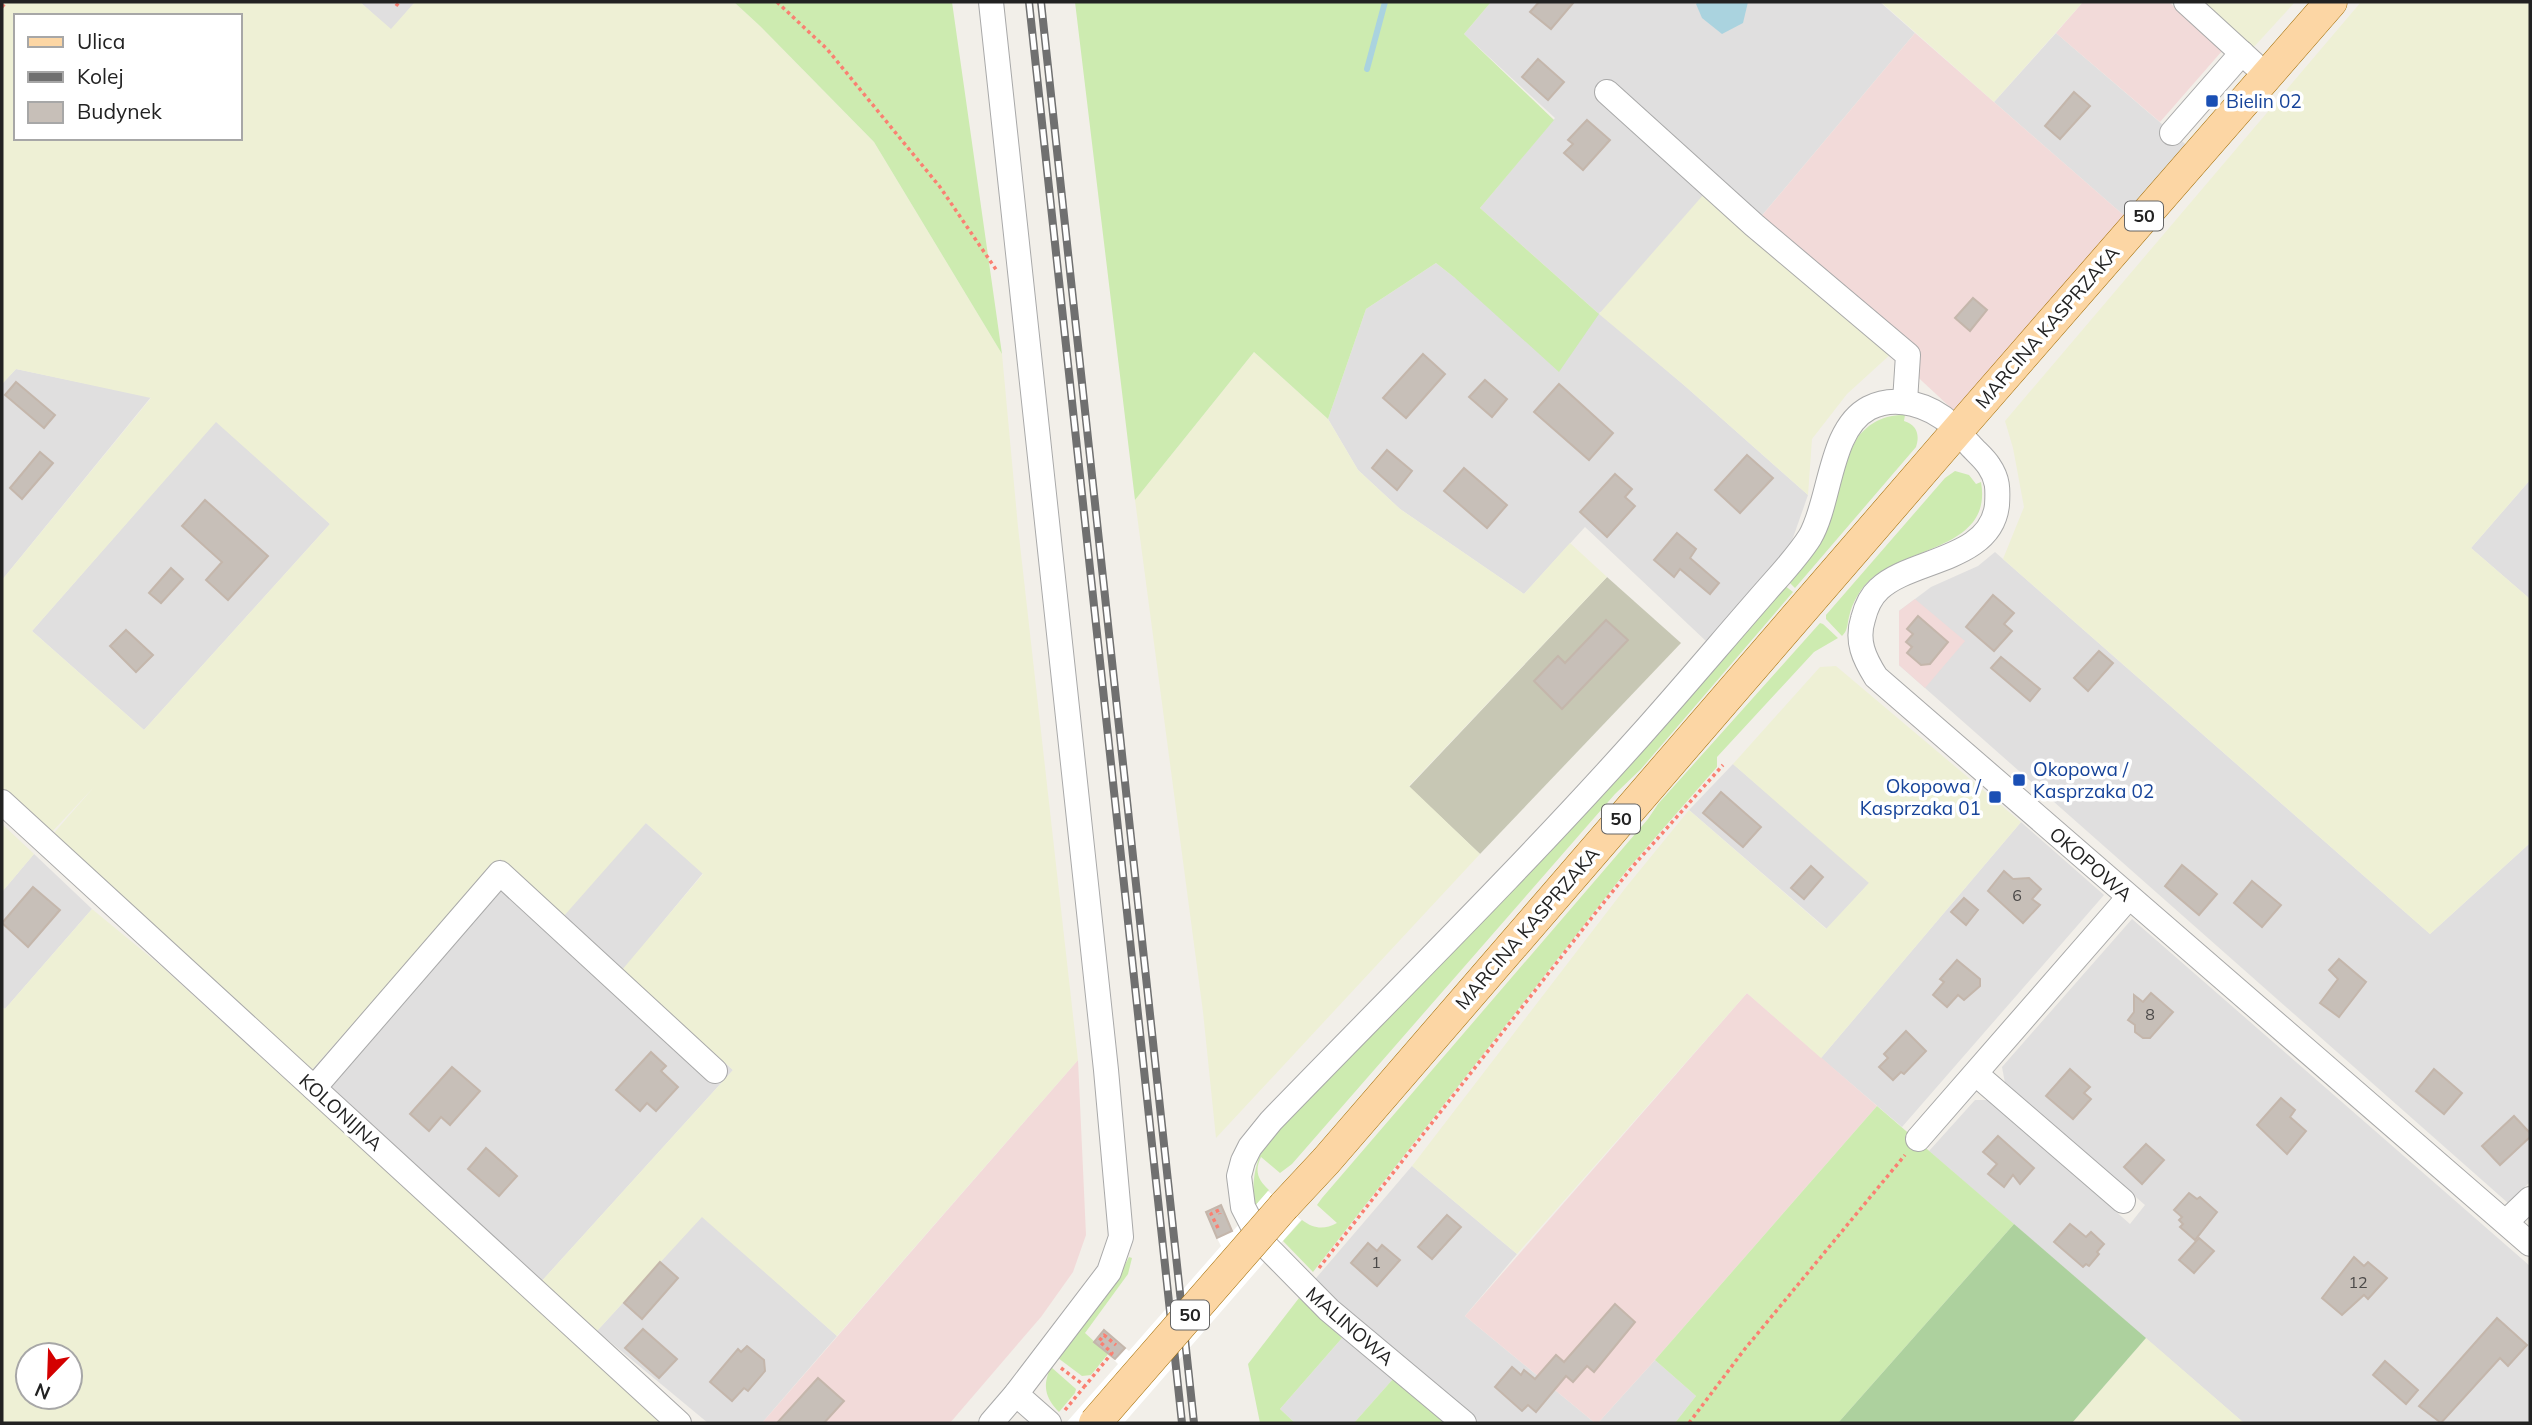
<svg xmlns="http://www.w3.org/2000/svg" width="2532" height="1425" viewBox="0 0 2532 1425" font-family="Mulish,sans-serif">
<rect width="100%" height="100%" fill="#f2efe9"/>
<!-- residential -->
<g fill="#e0dfdf">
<polygon points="360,2 415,2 391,30"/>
<polygon points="1491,2 1880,2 1915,33 1754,225 1599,313 1685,386 1808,495 1788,552 1707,642 1585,527 1524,594 1400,509 1358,470 1328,419 1366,309 1436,263 1455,278 1598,313 1480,208 1555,118 1464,34"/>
<polygon points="2056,33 2198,155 2136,226 1994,102"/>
<polygon points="16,369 151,397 2,580 2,384"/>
<polygon points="216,421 330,524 144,730 32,631"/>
<polygon points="2530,480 2530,599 2471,548"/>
<polygon points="1995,552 2430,934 2530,843 2530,1182 2508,1203 1899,665 1899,611 1931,587 1978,566"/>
<polygon points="1733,764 1870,882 1827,929 1689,810"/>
<polygon points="2021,822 2104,895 1902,1127 1821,1058"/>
<polygon points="646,823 703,873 623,970 733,1070 540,1283 308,1074 500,859"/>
<polygon points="34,854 92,909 5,1009 2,1007 2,892"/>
<polygon points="2132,919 2530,1266 2530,1423 2244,1423 1929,1151 1975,1100 1989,1100 2130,1224 2145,1205 2005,1083 2002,1067"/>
<polygon points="1412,1166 1517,1254 1465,1316 1595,1423 1445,1423 1393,1379 1354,1423 1295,1423 1280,1409 1342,1338 1299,1298"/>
<polygon points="702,1216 837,1336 762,1423 708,1423 597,1331"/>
<polygon points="1655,1360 1696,1396 1675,1423 1598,1423"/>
</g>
<!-- commercial -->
<g fill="#f2dad9">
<polygon points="2083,2 2169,2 2222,51 2160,122 2056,33"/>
<polygon points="1915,33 2136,226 1965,421 1754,225"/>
<polygon points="1915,599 1965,641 1925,688 1899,665 1899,611"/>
<polygon points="1747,993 1877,1106 1655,1360 1598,1423 1595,1423 1465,1316"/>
<polygon points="1078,1060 1086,1235 1073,1272 1041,1317 950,1423 762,1423"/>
</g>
<!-- construction -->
<polygon fill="#c7c7b4" points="1607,577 1681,643 1480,854 1409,787"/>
<!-- farmland -->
<g fill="#eef0d5" fill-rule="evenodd">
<path d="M2,2h358l31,27 24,-27h319l26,24 114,116 128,212 16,173 60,533 -241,276 -135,-119 -105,114 -57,-48 193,-213 -111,-100 81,-96 -57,-51 -83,94 -63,-58 -192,215 -255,-240 41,-47 -43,46 -49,-45v-208l149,-182 -135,-29 -14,15zM16,16h224v122h-224zM216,422l114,102 -186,206 -112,-99z"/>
<polygon points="1883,2 2083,2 1994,102 1882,3"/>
<polygon points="2200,2 2295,2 2252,49"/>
<polygon points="2361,2 2530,2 2530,480 2471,548 2530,599 2530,843 2430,934 2003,559 2024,507 2013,448 2005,421"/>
<polygon points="1711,186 1892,353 1847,394 1812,439 1808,495 1685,386 1599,314"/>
<polygon points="1254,352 1328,419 1358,470 1400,509 1524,594 1570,543 1607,577 1409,786 1480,854 1216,1138 1203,1012 1135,500"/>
<polygon points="1836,666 2021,822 1821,1058 1747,993 1517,1254 1412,1166 1627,886 1689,810 1826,929 1869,883 1733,764 1820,667"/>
<polygon points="2,824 34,854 2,892"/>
<path d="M92,909l68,56 502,458h-660v-416l3,2zM28,1355h42v42h-42z"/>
<polygon points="2146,1338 2244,1423 2072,1423"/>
</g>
<!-- grass -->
<g fill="#cdebb0">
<polygon points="734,2 952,2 1002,354 874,142 760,26"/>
<polygon points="1075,2 1491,2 1464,34 1554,120 1480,208 1599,314 1559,372 1455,278 1436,263 1366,309 1328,419 1254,352 1135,500"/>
<path d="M1905,415l-1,6c13,4 16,14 12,26l-121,141 -7,-7 69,-143c13,-16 27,-23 48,-23z"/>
<path d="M1955,471l14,4 7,9 5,-2c12,67 -74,64 -111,98 -10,9 -18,23 -21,37 -2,8 -1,13 -7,19l-16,-17v-4l119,-137z"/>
<path d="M1784,585l9,7 -152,177 -26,25 -323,370 -12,9 -19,-16c-7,14 -3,23 8,33l-14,16c-4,-25 0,-43 12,-66z"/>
<path d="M1820,623l3,1 15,14 -24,14 -97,105v10l-90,103 -314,402 -30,-31 19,-21c12,9 22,10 35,3l-20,-18 5,-7 326,-379 10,-15z"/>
<polygon points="1877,1106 2014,1224 1838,1423 1675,1423 1696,1396 1655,1360"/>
<polygon points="1129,1257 1132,1258 1128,1274 1085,1333 1108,1354 1091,1375 1082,1376 1058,1358 1115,1284"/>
<polygon points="1299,1298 1342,1338 1280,1409 1295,1423 1260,1423 1248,1364"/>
<path d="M1051,1367l25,22 -1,4 -16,19c-14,-14 -17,-27 -8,-45z"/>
<polygon points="1393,1379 1445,1423 1354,1423"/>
</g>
<!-- forest -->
<polygon fill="#add19e" points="2014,1224 2146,1338 2072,1423 1838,1423"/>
<!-- water -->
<polygon fill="#aad3df" points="1698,2 1748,2 1743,23 1722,34 1702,18 1696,4"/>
<!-- pier -->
<polygon fill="#fff" points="1268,1191 1301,1220 1124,1423 1066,1423 1118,1364 1114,1360 1120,1354 1125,1348 1129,1351 1221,1246 1217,1238 1233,1231"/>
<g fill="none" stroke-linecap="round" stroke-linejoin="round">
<!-- stream -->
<polyline stroke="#aad3df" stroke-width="6" points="1367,69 1385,2"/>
</g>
<!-- building -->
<g fill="#c7bfb8" stroke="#c4b6ab" stroke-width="2">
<polygon points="1539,2 1574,2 1551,29 1530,12"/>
<polygon points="1538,59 1564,82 1548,100 1522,77"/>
<polygon points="2074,92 2090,106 2060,139 2045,126"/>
<polygon points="1587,120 1610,140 1583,170 1564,153 1573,144 1568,140"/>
<polygon points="1973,298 1987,310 1970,331 1955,318"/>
<polygon points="1423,354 1445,374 1406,418 1383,398"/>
<polygon points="1485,380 1507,399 1492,417 1469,397"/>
<polygon points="16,382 55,415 44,428 5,395"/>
<polygon points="1559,384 1613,433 1589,460 1534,412"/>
<polygon points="1387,450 1412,471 1397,490 1372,468"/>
<polygon points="40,452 53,463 22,499 10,488"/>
<polygon points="1747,455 1773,478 1740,513 1715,490"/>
<polygon points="1464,468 1507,505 1487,528 1444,491"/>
<polygon points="1615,474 1632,489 1625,497 1635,506 1607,537 1580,512"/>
<polygon points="205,500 268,556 228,600 206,580 222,562 182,526"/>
<polygon points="1677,533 1696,549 1690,558 1719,583 1710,594 1680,569 1674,577 1654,560"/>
<polygon points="171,568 183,579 161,603 149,593"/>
<polygon points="1993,595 2014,613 2004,624 2012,631 1994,651 1966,627"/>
<polygon points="1918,616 1948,642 1930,664 1921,665 1907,653 1912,647 1906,642 1913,634 1907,629"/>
<polygon points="1606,620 1628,640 1562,709 1534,681 1558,656 1565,663"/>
<polygon points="126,630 153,655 136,672 110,646"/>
<polygon points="2099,651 2113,663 2088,691 2074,678"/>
<polygon points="2001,657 2040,689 2030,701 1991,668"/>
<polygon points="1721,792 1761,827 1743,847 1703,813"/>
<polygon points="2182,865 2217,894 2199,915 2165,886"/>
<polygon points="1811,866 1823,877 1804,899 1791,888"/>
<polygon points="2004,871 2013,879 2029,878 2041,889 2032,899 2040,905 2023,923 1988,891"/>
<polygon points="2252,881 2281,905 2262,927 2234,903"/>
<polygon points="33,887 60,910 28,947 2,923"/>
<polygon points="1964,898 1978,910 1966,925 1951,912"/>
<polygon points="2339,959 2366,982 2339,1017 2320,1003 2338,979 2329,970"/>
<polygon points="1957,960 1980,979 1980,986 1964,1000 1958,995 1947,1007 1933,995 1944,982 1940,979"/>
<polygon points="2151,993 2173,1012 2150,1038 2143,1038 2135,1032 2135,1025 2128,1020 2134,1012 2134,995 2143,1002"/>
<polygon points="1906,1031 1926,1051 1904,1074 1901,1072 1893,1080 1879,1067 1888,1058 1884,1054"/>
<polygon points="651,1052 666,1066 661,1071 678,1087 656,1111 647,1103 640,1111 616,1090"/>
<polygon points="452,1067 480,1091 450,1125 441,1117 429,1131 410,1114"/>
<polygon points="2070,1069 2090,1087 2084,1093 2091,1099 2073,1119 2046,1096"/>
<polygon points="2434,1069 2462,1093 2444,1114 2416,1091"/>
<polygon points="2281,1098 2295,1110 2290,1117 2306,1131 2287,1154 2257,1125"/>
<polygon points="2514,1116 2530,1133 2530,1137 2500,1165 2482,1146"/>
<polygon points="1998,1136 2034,1168 2020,1184 2013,1175 2004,1187 1988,1174 1997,1164 1983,1152"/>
<polygon points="2146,1144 2164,1160 2142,1184 2124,1167"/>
<polygon points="486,1148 517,1176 499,1196 468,1169"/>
<polygon points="2189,1193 2197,1199 2200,1197 2217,1212 2195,1240 2180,1227 2183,1224 2179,1220 2182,1217 2174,1210"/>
<polygon points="1221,1205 1232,1231 1217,1238 1206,1212"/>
<polygon points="1447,1215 1461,1227 1432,1259 1418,1247"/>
<polygon points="2070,1224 2086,1237 2091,1232 2104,1244 2097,1252 2099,1254 2089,1266 2086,1264 2083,1267 2054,1242"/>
<polygon points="2199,1238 2214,1251 2194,1273 2179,1260"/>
<polygon points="1368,1243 1377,1251 1382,1245 1400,1260 1377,1286 1351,1263"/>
<polygon points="2354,1257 2364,1266 2368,1262 2387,1278 2368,1299 2364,1295 2342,1315 2322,1298"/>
<polygon points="660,1262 678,1278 642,1319 624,1303"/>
<polygon points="1615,1304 1635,1322 1594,1372 1587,1366 1573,1382 1566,1376 1536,1412 1528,1405 1522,1411 1495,1387 1512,1367 1521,1375 1524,1370 1535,1379 1556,1355 1564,1362"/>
<polygon points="2497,1318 2527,1345 2508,1366 2500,1358 2441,1423 2419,1406"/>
<polygon points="643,1329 677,1359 659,1378 625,1348"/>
<polygon points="1104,1330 1125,1348 1115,1359 1094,1342"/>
<polygon points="747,1346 764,1360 765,1371 748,1391 744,1388 732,1401 710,1382 738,1349 741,1352"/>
<polygon points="2385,1361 2418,1390 2406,1404 2373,1375"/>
<polygon points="818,1378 844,1401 824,1423 777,1423"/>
</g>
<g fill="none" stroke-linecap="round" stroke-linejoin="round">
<!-- minor casing -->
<g stroke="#a9a9a9" stroke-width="26">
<g id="minor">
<polyline points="2186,2 2267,76"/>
<polyline points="1607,92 1754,225 1908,355 1905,401"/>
<polyline points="2172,133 2242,53"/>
<polyline points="2,802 679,1423"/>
<polyline points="1976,1074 2123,1201"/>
<polyline points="314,1088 500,873 715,1071"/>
<polyline points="1918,1139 2129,897"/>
<polyline points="2506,1222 2530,1199"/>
<polyline points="1016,1394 1049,1423"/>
<polyline points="991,1423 1016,1394 1109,1272 1121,1237 1106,1070 991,2"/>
<path d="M1464,1423l-135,-113 -69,-70 -17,-33 -4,-31 4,-15 7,-14 21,-26c123,-127 250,-252 368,-384 43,-48 85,-98 127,-146 15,-17 32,-35 44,-54 21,-36 19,-108 59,-129 27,-14 61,-3 83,17 6,5 12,14 18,20 6,7 14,13 19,21 9,13 9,23 8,39 -6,56 -87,54 -118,84 -9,8 -13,18 -16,30 -7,22 1,39 13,58l654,567"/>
</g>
</g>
<!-- major casing -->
<g stroke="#a06b00" stroke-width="33">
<polyline id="major" points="1284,1206 1326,1161 1957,431 2331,2"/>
</g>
<!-- path -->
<g stroke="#fa8072" stroke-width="3.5" stroke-dasharray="3.5 3.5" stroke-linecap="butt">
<polyline points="777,2 827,49 940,187 997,271"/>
<polyline points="396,6 399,2"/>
<polyline points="2,7 6,2"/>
<polyline points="1218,1228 1211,1214 1219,1210 1220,1214"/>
<polyline points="1319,1268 1597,911 1634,865 1723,765"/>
<polyline points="1061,1368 1085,1386 1112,1353 1099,1341 1104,1335 1116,1345"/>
<polyline points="1065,1410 1084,1387"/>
<polyline points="1689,1423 1744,1350 1905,1155"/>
</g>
<!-- minor -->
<use href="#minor" stroke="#fff" stroke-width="24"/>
<!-- major -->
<use href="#major" stroke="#fcd6a4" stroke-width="32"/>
<!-- rail casing -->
<g stroke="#707070" stroke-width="8">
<g id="rail">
<polyline points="1029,2 1182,1423"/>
<polyline points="1041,2 1194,1423"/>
</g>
</g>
<!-- rail -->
<use href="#rail" stroke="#fff" stroke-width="5" stroke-dasharray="16" stroke-linecap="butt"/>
<!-- major-bridge casing -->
<g stroke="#a06b00" stroke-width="33" stroke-linecap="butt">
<polyline id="major-bridge" points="1095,1423 1284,1206"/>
</g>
<!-- major-bridge -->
<use href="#major-bridge" stroke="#fcd6a4" stroke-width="32"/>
</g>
<!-- markers -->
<g fill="#1a4fb4" stroke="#fff" stroke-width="2.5">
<rect x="2205" y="94" width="14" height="14" rx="3.5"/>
<rect x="2012" y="773" width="14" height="14" rx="3.5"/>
<rect x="1988" y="790" width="14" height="14" rx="3.5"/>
</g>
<g text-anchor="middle" stroke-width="7" stroke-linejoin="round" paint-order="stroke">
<!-- number labels -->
<g font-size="16" fill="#4b4948">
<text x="2017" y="901">6</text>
<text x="2150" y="1020">8</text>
<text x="1376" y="1268">1</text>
<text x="2358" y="1288">12</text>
</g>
<!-- shield labels -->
<g fill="#fff" stroke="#646464" stroke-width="2">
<rect x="2125" y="201.5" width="38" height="29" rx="5"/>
<rect x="1602" y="804.5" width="38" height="29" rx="5"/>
<rect x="1171" y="1300.5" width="38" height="29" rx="5"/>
</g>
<g font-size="18" font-weight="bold" fill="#222">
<text x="2144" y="222">50</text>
<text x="1621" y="825">50</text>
<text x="1190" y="1321">50</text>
</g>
<!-- transit labels -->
<g font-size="19" fill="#164399" stroke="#fff" text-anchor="start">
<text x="2226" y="108">Bielin 02</text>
<text x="2033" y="776">Okopowa /<tspan x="2033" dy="22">Kasprzaka 02</tspan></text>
<text x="1981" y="793" text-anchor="end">Okopowa /<tspan x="1981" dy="22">Kasprzaka 01</tspan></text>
</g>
<!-- street labels -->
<g font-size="19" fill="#222" stroke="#fff">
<text transform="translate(2047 327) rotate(-49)" y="7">MARCINA KASPRZAKA</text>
<text transform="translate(2091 864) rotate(41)" y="7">OKOPOWA</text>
<text transform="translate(1527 928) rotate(-49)" y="7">MARCINA KASPRZAKA</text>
<text transform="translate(341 1112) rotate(42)" y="7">KOLONIJNA</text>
<text transform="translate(1350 1326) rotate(41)" y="7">MALINOWA</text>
</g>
</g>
<!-- border -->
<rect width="2532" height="1425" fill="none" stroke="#222222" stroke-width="7"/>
<!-- legend -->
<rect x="14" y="14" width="228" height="126" fill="#ffffff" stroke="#a7a7a7" stroke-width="2"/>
<rect x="28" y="37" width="35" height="10" fill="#fcd6a4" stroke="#a7a7a7" stroke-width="2"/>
<text x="77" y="49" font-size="21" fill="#222222">Ulica</text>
<rect x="28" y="72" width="35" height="10" fill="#707070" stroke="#a7a7a7" stroke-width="2"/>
<text x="77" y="84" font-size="21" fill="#222222">Kolej</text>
<rect x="28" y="102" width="35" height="21" fill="#c7bfb8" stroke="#a7a7a7" stroke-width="2"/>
<text x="77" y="119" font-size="21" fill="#222222">Budynek</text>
<!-- north arrow -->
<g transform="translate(49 1376) rotate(203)"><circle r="33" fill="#ffffff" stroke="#a7a7a7" stroke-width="2"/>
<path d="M0-5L12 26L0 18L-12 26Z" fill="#d40000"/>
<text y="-10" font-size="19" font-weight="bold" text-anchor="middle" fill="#222222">N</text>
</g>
</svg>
